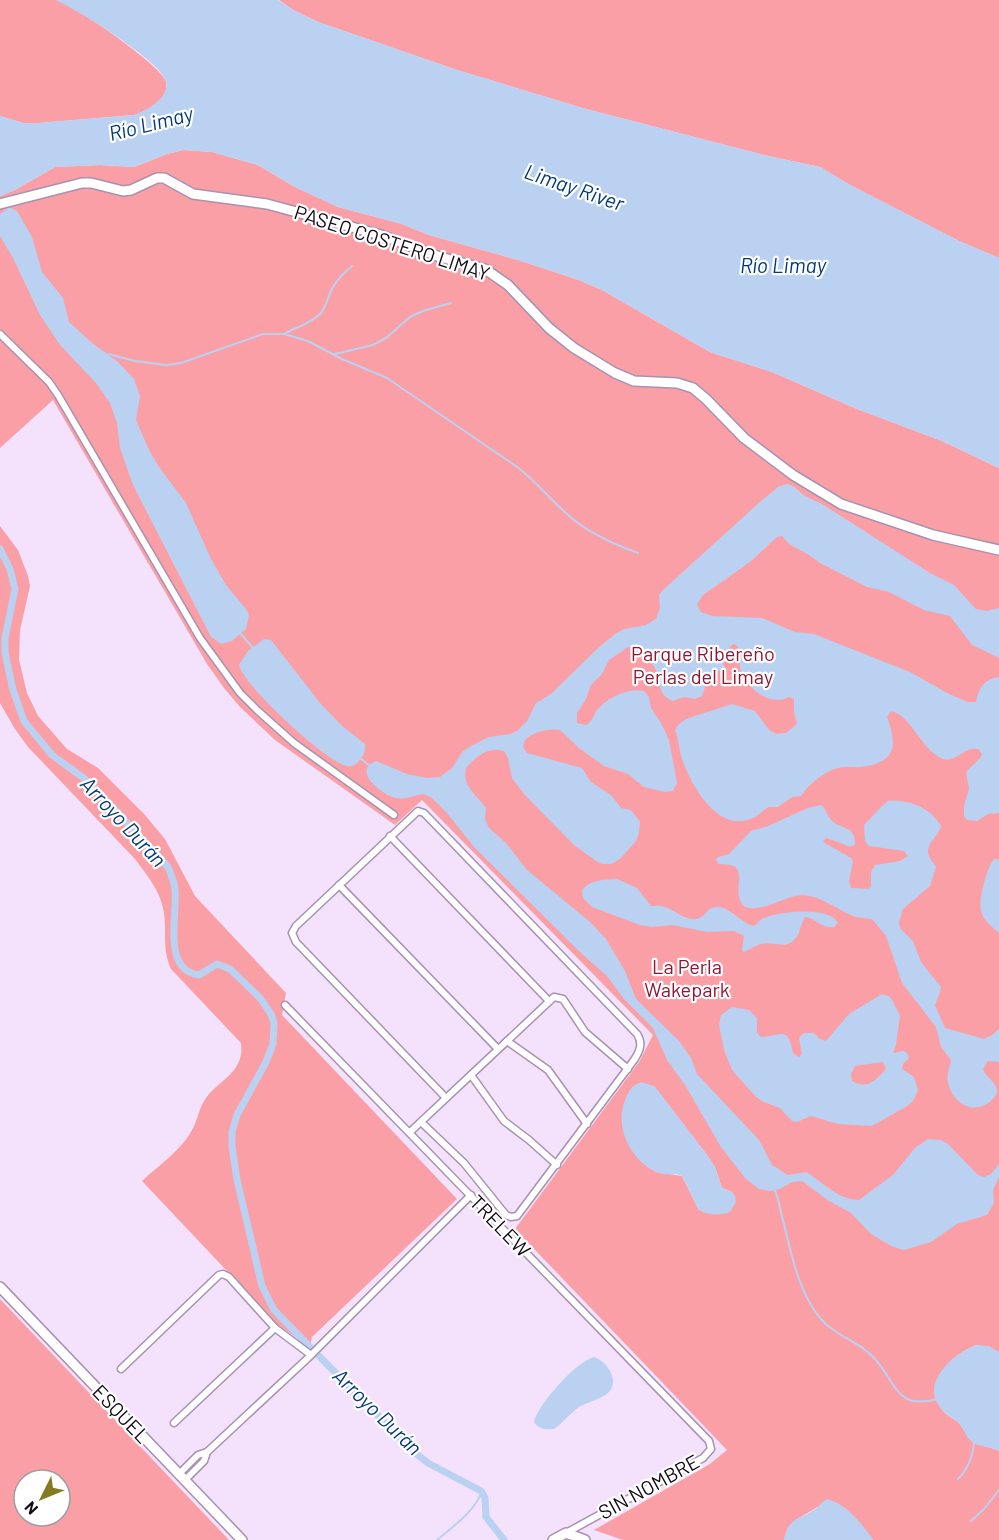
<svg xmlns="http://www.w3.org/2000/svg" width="999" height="1540" viewBox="0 0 999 1540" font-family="Barlow,sans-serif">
<rect width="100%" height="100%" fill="#f4e1fb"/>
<!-- green -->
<g fill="#fb9fa6" fill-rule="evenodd">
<path d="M0,0c16,0 40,0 56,0 17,4 106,66 110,82 4,17 -19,29 -32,33l-96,8h-15l-23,-7z"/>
<polygon points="279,0 999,0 999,258 959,241 850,185 820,167 768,156 586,109 457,70 318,22 293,10"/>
<path d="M184,150l28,2 46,13 37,22 43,20 64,17 27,11 89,25 61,20 23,10 108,62 62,20 85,37 85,32 57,27v884l-22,-7c-24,8 -53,36 -36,63 4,7 12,10 18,15 6,7 9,17 18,21 7,3 15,3 22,7v89h-126l-13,-17 -43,-16c-15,11 -28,11 -33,33h-161l-29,-10 116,-66 17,-14 -212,-221 124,-167 14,-27 -231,-235 -27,25 -120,-85 -35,-33 -16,-19 -17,-24 -154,-264 -53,48v-252l15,-6 40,-23 45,-2 34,2 33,-13zM654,1086l53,69 8,12 7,21 10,4 -11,22 -22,-4 -17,-34 -26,-4 -15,-12z"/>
<path d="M0,526l18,24 10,26 2,10 -10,44 -1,30 8,33 11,23 29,33 31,19 47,47 20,24 30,57 91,97 -4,22 175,184 -145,138 -2,10 -32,-22 -136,-144c16,-15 38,-30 49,-49 7,-11 7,-23 15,-34 14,-19 39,-26 35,-55l-70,-74c-10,-23 -3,-39 -8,-61 -4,-19 -17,-34 -28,-49l-107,-112 -13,-18 -15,-26z"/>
<path d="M0,1299l229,241h-229zM24,1480h36v36h-36z"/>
</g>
<!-- water -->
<g fill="#bbd1f1" fill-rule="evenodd">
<path d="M56,0h222l15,10 25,12 139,48 129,39 182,47 52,11 30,18 109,56 40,17v210l-57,-27 -85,-32 -85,-37 -62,-20 -108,-62 -23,-10 -61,-20 -89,-25 -27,-11 -64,-17 -43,-20 -37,-22 -46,-13 -28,-2 -17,4 -33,13 -34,-2 -45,2 -40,23 -15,6v-80l23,7h15l96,-8c13,-4 41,-20 30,-38 -12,-21 -85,-66 -108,-77z"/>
<polygon points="8,208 11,208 17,211 32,237 42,272 63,298 69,322 91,342 118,362 134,379 140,396 136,420 149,450 159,467 186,503 211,559 226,585 246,609 249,615 246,629 232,641 221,644 211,637 133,485 120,448 117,423 110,403 96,383 60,345 40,315 13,258 0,236 0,214"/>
<path d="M787,484l6,2 12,10 17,8 108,69 24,12 22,24 11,2 12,-3v50l-27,-13 -22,-29 -26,-6 -35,-18 -22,-5 -47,-24 -11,-8 -20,-11 -7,-8 -5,1 -27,25 -47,33 -6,9 4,8 11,4 50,2 33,14 19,2 96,38 39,22 19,8h8c3,-14 7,-22 23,-25v136l-11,1 -11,7 -10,-1 -3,-4v-10l5,-17 -3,-17 15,-15 1,-3 -4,-5c-14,-3 -22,14 -35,10 -21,-8 -32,-44 -52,-48l-4,6c11,29 9,45 -25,50 -8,1 -16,-1 -24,1 -13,3 -30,17 -37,28l-9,1 -14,10h-9c-6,3 -10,8 -16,11 -34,16 -60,-30 -70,-56 -4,-10 -4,-22 -8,-32l3,-5 8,-6 46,-15 23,7 14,19 7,4 10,-1 11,-9 -3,-12v-13l-5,-2c-18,10 -42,-8 -48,-26 -4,-10 4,-17 -5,-26l-3,-1 -12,12 4,13 -12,3 -4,3 -7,21 -7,3 -11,-2 -11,4c-16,-7 -11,-15 -16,-29 -4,-10 -19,-23 -29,-25l-19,13 -7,14 -11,11 -5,14 -9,14v10l9,2c7,-4 7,-9 11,-15 9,-12 33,-23 47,-19l5,6 2,11 10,15 8,17 8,43 -4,8 -8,1 -21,-5 -16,-13 -24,-8 -25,-18 -19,-18c-11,-2 -27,2 -35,10l-2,7 4,6 55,15 9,14 20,13 10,13 10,2 9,12 -1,11 -3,8 -16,18 -9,5h-9l-6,-3 -22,-16 -50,-51 -12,-16 -4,-20 -4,-7c-16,-5 -28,6 -38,17 -4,19 10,26 20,40l-1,11 4,9 17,15 21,27 63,52 16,17 19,32 11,28 43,42 12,17 6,16 62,66 13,25 16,10 18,-3c17,10 32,28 53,28l34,-25 22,-27 13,-9 13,1 7,4 30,31 6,2 7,-3 8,-10v13l-6,13 1,13 -7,12 -30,9 -26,18 -27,8 -11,-3 -22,-13 -20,-21 -22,-12 -27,-20 -10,1 -12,7 -10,2 -11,-2 -14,-11 -24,-31 -36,-62 -18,-25 -14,-32 -29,-29 -17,-23 -26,-23 -107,-106 -27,-34 -15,-15 -8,-4c-10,1 -18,6 -28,4 -14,-3 -45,-27 -20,-37l31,13 20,4 13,-1 12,-9 11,-17 8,-5 18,-9 21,-3 7,-3 10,-10 9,-18 15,-9 47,-46 17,-14 9,-5 22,-4 10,-6 4,-11 -1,-13 4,-5 98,-89 17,-14z"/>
<path d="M264,639l7,1 49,63 21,22 24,19c1,6 -1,12 -6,17 -3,4 -7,6 -12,5 -20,-3 -105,-82 -108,-101l9,-14z"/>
<path d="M888,801c21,-2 43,7 53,25 -2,10 -14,16 -13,27 1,5 6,10 8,14l-6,19 -27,23 -4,13 1,6 13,13 8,21 20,25 -1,5 -5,13 10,23 39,11 8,-4 7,-6v33l-11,-1 -5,8c3,10 16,13 14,25 -16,23 -42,15 -49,-11 -2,-9 2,-15 3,-23l-10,-13 -5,-20 -34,-44 -16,-47 -13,-16c-7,-3 -15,-1 -22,-5 -15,-6 -30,-19 -47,-20 -20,0 -39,18 -59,12 -14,-12 1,-33 -11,-41 -4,-2 -11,-1 -15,-2l-3,-4 2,-3 11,-3 22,-23 17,-5 40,-18 13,-3c6,5 6,11 11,16 10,9 23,4 23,23l-4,3 -24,-9 -3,2 -1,2 28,16 2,3 -4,20 2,7 17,1 3,-3v-14l4,-7 25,-4 8,-5 -4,-5 -35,-5 -4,-5 -1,-16 17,-18z"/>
<path d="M994,859h5v74c-7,-6 -16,-13 -18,-22 -3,-11 6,-44 13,-52z"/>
<path d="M617,879l20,9 14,18c4,0 9,-1 14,1 10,3 18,13 31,12 10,-1 11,-14 24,-12 13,3 20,15 33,19 5,-2 6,-6 11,-8 16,-7 66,-12 74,5l-4,4c-14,2 -17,-9 -29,-10 -5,7 -4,16 -10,22 -9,11 -22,2 -33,5 -7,1 -12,6 -18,8l-2,-2 2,-14 -10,-5 -27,1 -35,-7 -20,2 -12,-2 -48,-18 -9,-9 -1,-7c7,-12 23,-11 35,-12z"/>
<path d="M882,994l8,3 10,18 -4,30 -3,8 11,-2 3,2 2,5 -6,6 -1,5 12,8 4,13 -5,11 -6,5 -35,20 -34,-2 -27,-8 -14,6 -5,-1 -12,-13 -16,-6 -8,-5 -24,-27 -8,-20 -5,-25 2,-10 11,-8 17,3 8,8v15l4,4c22,-1 26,-12 32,16l6,4 3,-3 -3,-16 5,-5h10l6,6 6,2 23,-27zM883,1062l3,7c-10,11 -18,21 -34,12l-1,-7 4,-8z"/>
<path d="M641,1082l13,4 5,6 48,63 8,12 7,21 10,4 3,4 1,6 -6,10c-9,4 -23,3 -31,-2l-17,-34c-8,-4 -15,0 -23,-3 -27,-10 -44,-44 -35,-70 3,-9 7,-18 17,-21z"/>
<path d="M977,1345l12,1 10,6v99c-8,-5 -20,-4 -27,-9 -6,-4 -8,-13 -13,-19 -7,-6 -16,-10 -21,-19 -15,-25 18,-52 39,-59z"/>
<path d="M594,1357c8,3 13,8 17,16 10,24 -19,26 -32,34 -9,6 -16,16 -25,22 -9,1 -15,0 -20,-7 4,-18 43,-61 60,-65z"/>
<path d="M827,1499c20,5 35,25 46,41h-89c5,-24 14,-19 31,-31 5,-4 7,-7 12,-10z"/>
</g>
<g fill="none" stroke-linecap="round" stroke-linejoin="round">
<!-- stream -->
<g stroke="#bbd1f1" stroke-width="2">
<path d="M284,334c12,-7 27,-10 37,-21 6,-8 7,-17 12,-26 5,-9 12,-15 19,-21"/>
<path d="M108,354l27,7 31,4 15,-2 82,-29h21l24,7 34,18 45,19 133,91c17,14 31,31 48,46 20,18 45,29 70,38"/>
<polyline points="335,354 373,345 386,338 410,317 423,311 451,303"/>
<polyline points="240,633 254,649"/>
<polyline points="360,758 370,766"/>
<path d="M774,1189c5,9 6,21 9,31 8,33 15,71 37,98 16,19 40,23 55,41 23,26 21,51 63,40"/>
<path d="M958,1479c10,-10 15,-23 16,-37"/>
<polyline points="971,1521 984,1509 999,1490"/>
<path d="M437,1540c13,-11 42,-32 44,-49"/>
</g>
<!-- canal -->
<g stroke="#bbd1f1" stroke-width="7">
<path d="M0,549l10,20 5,20 -10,49v15l8,37 11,31 28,34 37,27 79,85c3,7 6,14 7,22 3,24 -14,81 24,86l18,-11 13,5 30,29 11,16 3,9 -1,21 -7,18 -29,53 -5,17v15l5,33 25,106 12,24 36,37"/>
<polyline points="319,1356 413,1451 428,1463 481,1491 485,1498 486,1517 504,1540"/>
</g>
<!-- street casing -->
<g stroke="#a792b0" stroke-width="9">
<g id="street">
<polyline points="0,334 49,382 58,395 200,638 240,693 257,710 294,743 394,815"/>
<polyline points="390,836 549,1001"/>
<polyline points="339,885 498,1049"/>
<polyline points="285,1005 709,1441 711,1449 703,1458 566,1533"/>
<polyline points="507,1041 548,1070 587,1124"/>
<polyline points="471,1075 504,1121 529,1140 557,1165"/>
<path d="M421,1122l43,41 42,52 5,2 6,-1 117,-156c6,-9 9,-17 3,-26l-213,-221 -6,-2 -122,115 -4,7 4,9 150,156"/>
<polyline points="410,1132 554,997 563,999 585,1032 628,1069"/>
<polyline points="121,1369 219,1275 223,1274 229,1277 275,1328 311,1355"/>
<polyline points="174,1423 275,1328"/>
<polyline points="179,1474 198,1455 207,1452 308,1358 471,1195"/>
<polyline points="185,1480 204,1461 207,1452"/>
</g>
</g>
<!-- secondary casing -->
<g stroke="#a792b0" stroke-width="12">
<g id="secondary">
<polyline points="0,204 82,183 91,183 123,191 131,190 157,178 164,178 193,194 267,204 381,235 440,257 485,269 508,285 549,328 574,348 615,373 634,381 677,383 693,388 706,399 744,438 793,475 841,504 933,535 999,550"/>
<polyline points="0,1287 242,1540"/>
<polyline points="553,1540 566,1533 585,1540"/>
</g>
</g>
<!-- street -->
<use href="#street" stroke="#fff" stroke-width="6"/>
<!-- secondary -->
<use href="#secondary" stroke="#fff" stroke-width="9"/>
</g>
<g text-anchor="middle" stroke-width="4.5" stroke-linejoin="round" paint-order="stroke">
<!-- street labels -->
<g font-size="20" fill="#0f0812" stroke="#fff">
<text transform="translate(392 243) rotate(18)" y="7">PASEO COSTERO LIMAY</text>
<text transform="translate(500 1226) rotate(46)" y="7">TRELEW</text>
<text transform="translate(121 1414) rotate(46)" y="7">ESQUEL</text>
<text transform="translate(649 1487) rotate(-29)" y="7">SIN NOMBRE</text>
</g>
<!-- park labels -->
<g font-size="20" fill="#921633" stroke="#fff">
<text x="703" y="661">Parque Ribereño<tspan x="703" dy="23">Perlas del Limay</tspan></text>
<text x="687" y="974">La Perla<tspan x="687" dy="23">Wakepark</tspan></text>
</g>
<!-- water labels -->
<g font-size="21" font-style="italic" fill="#033a7d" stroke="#fff">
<text transform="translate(151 124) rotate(-14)" y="7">Río Limay</text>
<text transform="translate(574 188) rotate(19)" y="7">Limay River</text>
<text x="783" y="273">Río Limay</text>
<text transform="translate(123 822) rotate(47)" y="7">Arroyo Durán</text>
<text transform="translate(377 1412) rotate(44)" y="7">Arroyo Durán</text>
</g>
</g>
<!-- north arrow -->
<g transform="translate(42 1498) rotate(227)"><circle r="28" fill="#ffffff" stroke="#9f9ca0" stroke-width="1.5"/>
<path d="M0-4.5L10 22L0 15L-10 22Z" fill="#857c22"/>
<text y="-9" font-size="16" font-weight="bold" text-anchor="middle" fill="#0f0812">N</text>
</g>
</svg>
